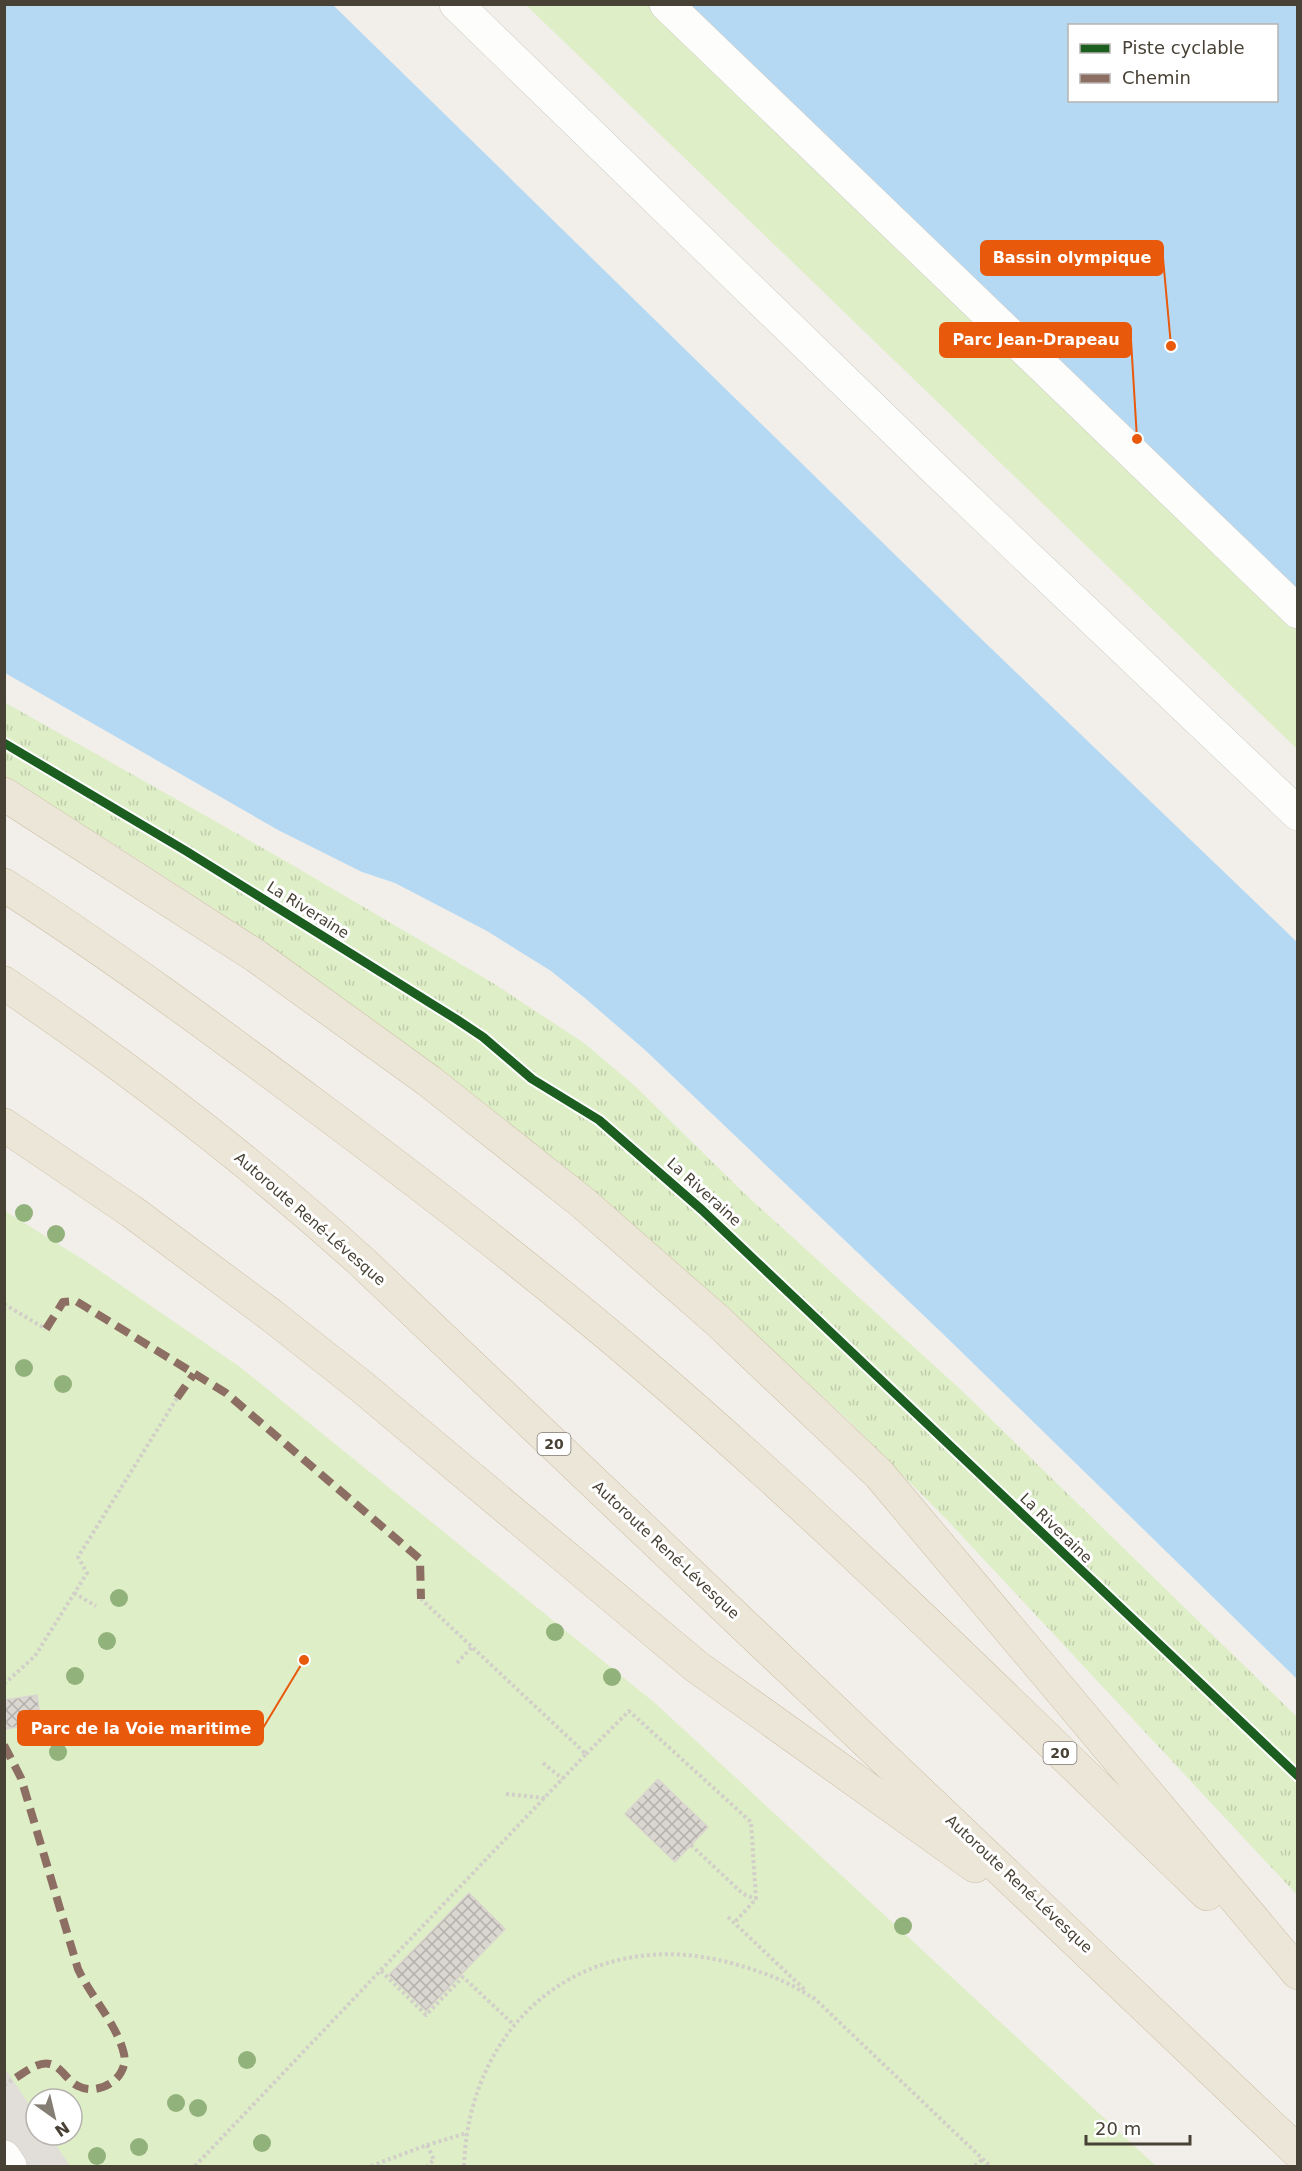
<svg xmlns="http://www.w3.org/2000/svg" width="1302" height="2171" viewBox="0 0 1302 2171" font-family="'DejaVu Sans',sans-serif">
<defs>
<pattern id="grass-tufts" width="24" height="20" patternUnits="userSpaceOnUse" patternTransform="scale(1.5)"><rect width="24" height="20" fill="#deeec7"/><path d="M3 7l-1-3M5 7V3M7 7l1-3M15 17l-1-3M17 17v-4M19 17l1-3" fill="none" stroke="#c0cdac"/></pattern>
<pattern id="building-cross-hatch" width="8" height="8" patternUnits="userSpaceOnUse" patternTransform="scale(1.5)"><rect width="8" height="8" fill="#dad6d0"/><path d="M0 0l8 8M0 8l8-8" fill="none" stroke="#b3afaa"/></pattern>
</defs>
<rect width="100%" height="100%" fill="#f2efea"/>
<!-- grass -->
<polygon fill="url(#grass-tufts)" points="4,702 282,859 493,983 584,1043 636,1087 747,1196 959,1388 1297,1717 1297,1895 949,1522 850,1422 710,1292 438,1069 370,1018 241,926 117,846 5,777"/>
<!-- park -->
<g fill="#deeec7" fill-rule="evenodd">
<path d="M526,5h771v744zM1070,26h206v74h-206z"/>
<path d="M5,1211l82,51 153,105 415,336 501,463h-1151zM36,2099h36v36h-36z"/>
</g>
<!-- parking -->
<polygon fill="#e1deda" points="4,2067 36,2115 36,2135 49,2135 70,2166 5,2166"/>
<!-- water -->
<g fill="#b6d9f3" fill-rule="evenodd">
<polygon points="5,4 333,5 971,629 1297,942 1297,1679 941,1332 645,1050 586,999 551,971 487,931 395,883 362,872 278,830 5,673"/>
<path d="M691,5h606v586zM1070,26h206v74h-206z"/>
</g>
<!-- building -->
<g fill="url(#building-cross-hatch)" stroke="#dad6cf" stroke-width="1.5">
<polygon points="37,1695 41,1723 6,1729 4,1700"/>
<polygon points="658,1779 708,1827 675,1862 625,1814"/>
<polygon points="469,1893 505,1929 426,2011 389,1975"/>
</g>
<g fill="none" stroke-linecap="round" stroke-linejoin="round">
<!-- minor casing -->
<g stroke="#d0cdc7" stroke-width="34">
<g id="minor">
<polyline points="456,4 935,469 1298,814"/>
<polyline points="666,4 1298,612"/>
<polyline points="4,2157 10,2166"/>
</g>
</g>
<!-- highway casing -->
<g stroke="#ccbea2" stroke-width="34">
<g id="highway">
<polyline points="4,794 256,956 429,1081 582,1202 718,1321 879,1474 1298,1973"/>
<path d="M4,885c109,70 213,147 316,224 110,82 219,166 323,255 196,168 379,351 564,530"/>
<path d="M4,983c125,85 245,177 357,278l937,891"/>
<polyline points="4,1125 131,1211 271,1315 361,1386 697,1667 975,1866"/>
</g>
</g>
<!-- path -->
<g stroke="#d2cfc9" stroke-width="4" stroke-dasharray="3 3" stroke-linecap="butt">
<polyline points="4,1304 46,1329"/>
<polyline points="74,1593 96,1606"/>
<polyline points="457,1663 472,1647"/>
<polyline points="4,1684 35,1656 87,1573 78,1557 177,1398"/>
<polyline points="586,1754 629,1711 751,1822 756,1899 734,1923"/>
<polyline points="543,1763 563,1779"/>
<polyline points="506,1794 545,1798"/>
<polyline points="691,1845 743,1894 756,1899"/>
<polyline points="728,1917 805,1990"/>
<polyline points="381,1971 426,2015 463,1977 513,2024"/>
<polyline points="813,1997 990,2166"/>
<polyline points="4,2085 12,2080"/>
<polyline points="427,2145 467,2133"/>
<polyline points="195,2166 586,1754 421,1599"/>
<polyline points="371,2166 427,2145 434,2160 427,2166"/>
<path d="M464,2166c5,-146 123,-242 267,-203 29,8 58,18 83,36"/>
<polyline points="975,2166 983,2159"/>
</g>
<!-- minor -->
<use href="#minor" stroke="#fdfdfc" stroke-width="33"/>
<!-- highway -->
<use href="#highway" stroke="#ece6d9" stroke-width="33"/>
<!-- quiet -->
<g stroke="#8d6e63" stroke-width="8" stroke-dasharray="15 8" stroke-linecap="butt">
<polyline points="46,1329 63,1302 76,1301 226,1393 420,1559 421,1599"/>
<polyline points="177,1398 194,1374"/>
<path d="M4,1745l17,33 57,191c13,28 39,55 46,85 5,24 -25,43 -46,32 -11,-5 -16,-19 -28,-22 -13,-3 -27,10 -38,16"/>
</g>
<!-- cycleway casing -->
<g stroke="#fff" stroke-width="13">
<polyline id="cycleway" points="4,743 186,851 456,1019 483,1037 532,1079 599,1120 702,1210 1298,1776"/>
</g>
<!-- cycleway -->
<use href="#cycleway" stroke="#1b5e20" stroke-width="9"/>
</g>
<!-- trees -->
<g fill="#92b27c">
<circle cx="24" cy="1213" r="9"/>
<circle cx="56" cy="1234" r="9"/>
<circle cx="24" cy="1368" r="9"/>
<circle cx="63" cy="1384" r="9"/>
<circle cx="119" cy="1598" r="9"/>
<circle cx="555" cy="1632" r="9"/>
<circle cx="107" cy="1641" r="9"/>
<circle cx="75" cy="1676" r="9"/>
<circle cx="612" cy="1677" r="9"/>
<circle cx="58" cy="1752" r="9"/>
<circle cx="903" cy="1926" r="9"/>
<circle cx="247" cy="2060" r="9"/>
<circle cx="176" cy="2103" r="9"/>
<circle cx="198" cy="2108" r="9"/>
<circle cx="262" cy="2143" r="9"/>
<circle cx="139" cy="2147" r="9"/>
<circle cx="97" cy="2156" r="9"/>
</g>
<g text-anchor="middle" stroke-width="6" stroke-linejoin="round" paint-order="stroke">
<!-- shield labels -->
<g fill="#fff" stroke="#7f7a72" stroke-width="1.5">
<rect x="537.5" y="1433" width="33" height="22" rx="4.5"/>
<rect x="1043.5" y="1742" width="33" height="22" rx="4.5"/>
</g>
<g font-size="14" font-weight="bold" fill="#484135">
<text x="554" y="1449">20</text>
<text x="1060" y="1758">20</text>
</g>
<!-- street labels -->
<g font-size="15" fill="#484135" stroke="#fff">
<text transform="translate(308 910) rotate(32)" y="5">La Riveraine</text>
<text transform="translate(704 1192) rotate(42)" y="5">La Riveraine</text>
<text transform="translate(310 1219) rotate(41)" y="5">Autoroute René-Lévesque</text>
<text transform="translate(1056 1528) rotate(44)" y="5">La Riveraine</text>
<text transform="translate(666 1550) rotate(43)" y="5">Autoroute René-Lévesque</text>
<text transform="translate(1019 1884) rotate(43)" y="5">Autoroute René-Lévesque</text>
</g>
</g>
<!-- callouts -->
<path fill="none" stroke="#e8590c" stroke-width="2" d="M1171 346L1163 258M1137 439L1131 340M304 1660L263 1728"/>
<g fill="#e8590c" stroke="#fff" stroke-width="2">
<circle cx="1171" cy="346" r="6"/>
<circle cx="1137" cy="439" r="6"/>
<circle cx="304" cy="1660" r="6"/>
</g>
<g fill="#e8590c" stroke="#e8590c" stroke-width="2">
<rect x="981" y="241" width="182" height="34" rx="6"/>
<rect x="940" y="323" width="191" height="34" rx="6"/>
<rect x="18" y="1711" width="245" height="34" rx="6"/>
</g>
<g font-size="16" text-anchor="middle" font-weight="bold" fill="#fff">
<text x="1072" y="263">Bassin olympique</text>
<text x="1036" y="345">Parc Jean-Drapeau</text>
<text x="141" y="1734">Parc de la Voie maritime</text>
</g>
<!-- border -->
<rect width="1302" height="2171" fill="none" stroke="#484135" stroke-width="12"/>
<!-- legend -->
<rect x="1068" y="24" width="210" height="78" fill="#ffffff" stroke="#b6b3ae" stroke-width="1.5"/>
<rect x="1080" y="44" width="30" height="9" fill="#1b5e20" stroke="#b6b3ae" stroke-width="1.5"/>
<text x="1122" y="54" font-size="18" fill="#484135">Piste cyclable</text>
<rect x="1080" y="74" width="30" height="9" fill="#8d6e63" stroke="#b6b3ae" stroke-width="1.5"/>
<text x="1122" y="84" font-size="18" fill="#484135">Chemin</text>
<!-- north arrow -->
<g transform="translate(54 2117) rotate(146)"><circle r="28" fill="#ffffff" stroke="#b6b3ae" stroke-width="1.5"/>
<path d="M0-4.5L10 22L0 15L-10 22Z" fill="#847e74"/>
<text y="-9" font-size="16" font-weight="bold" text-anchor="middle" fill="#484135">N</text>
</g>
<!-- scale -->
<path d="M1086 2135v9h104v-9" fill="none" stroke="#484135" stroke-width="3"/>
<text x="1095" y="2135" font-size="18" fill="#484135" stroke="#ffffff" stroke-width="4.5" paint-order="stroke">20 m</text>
</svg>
